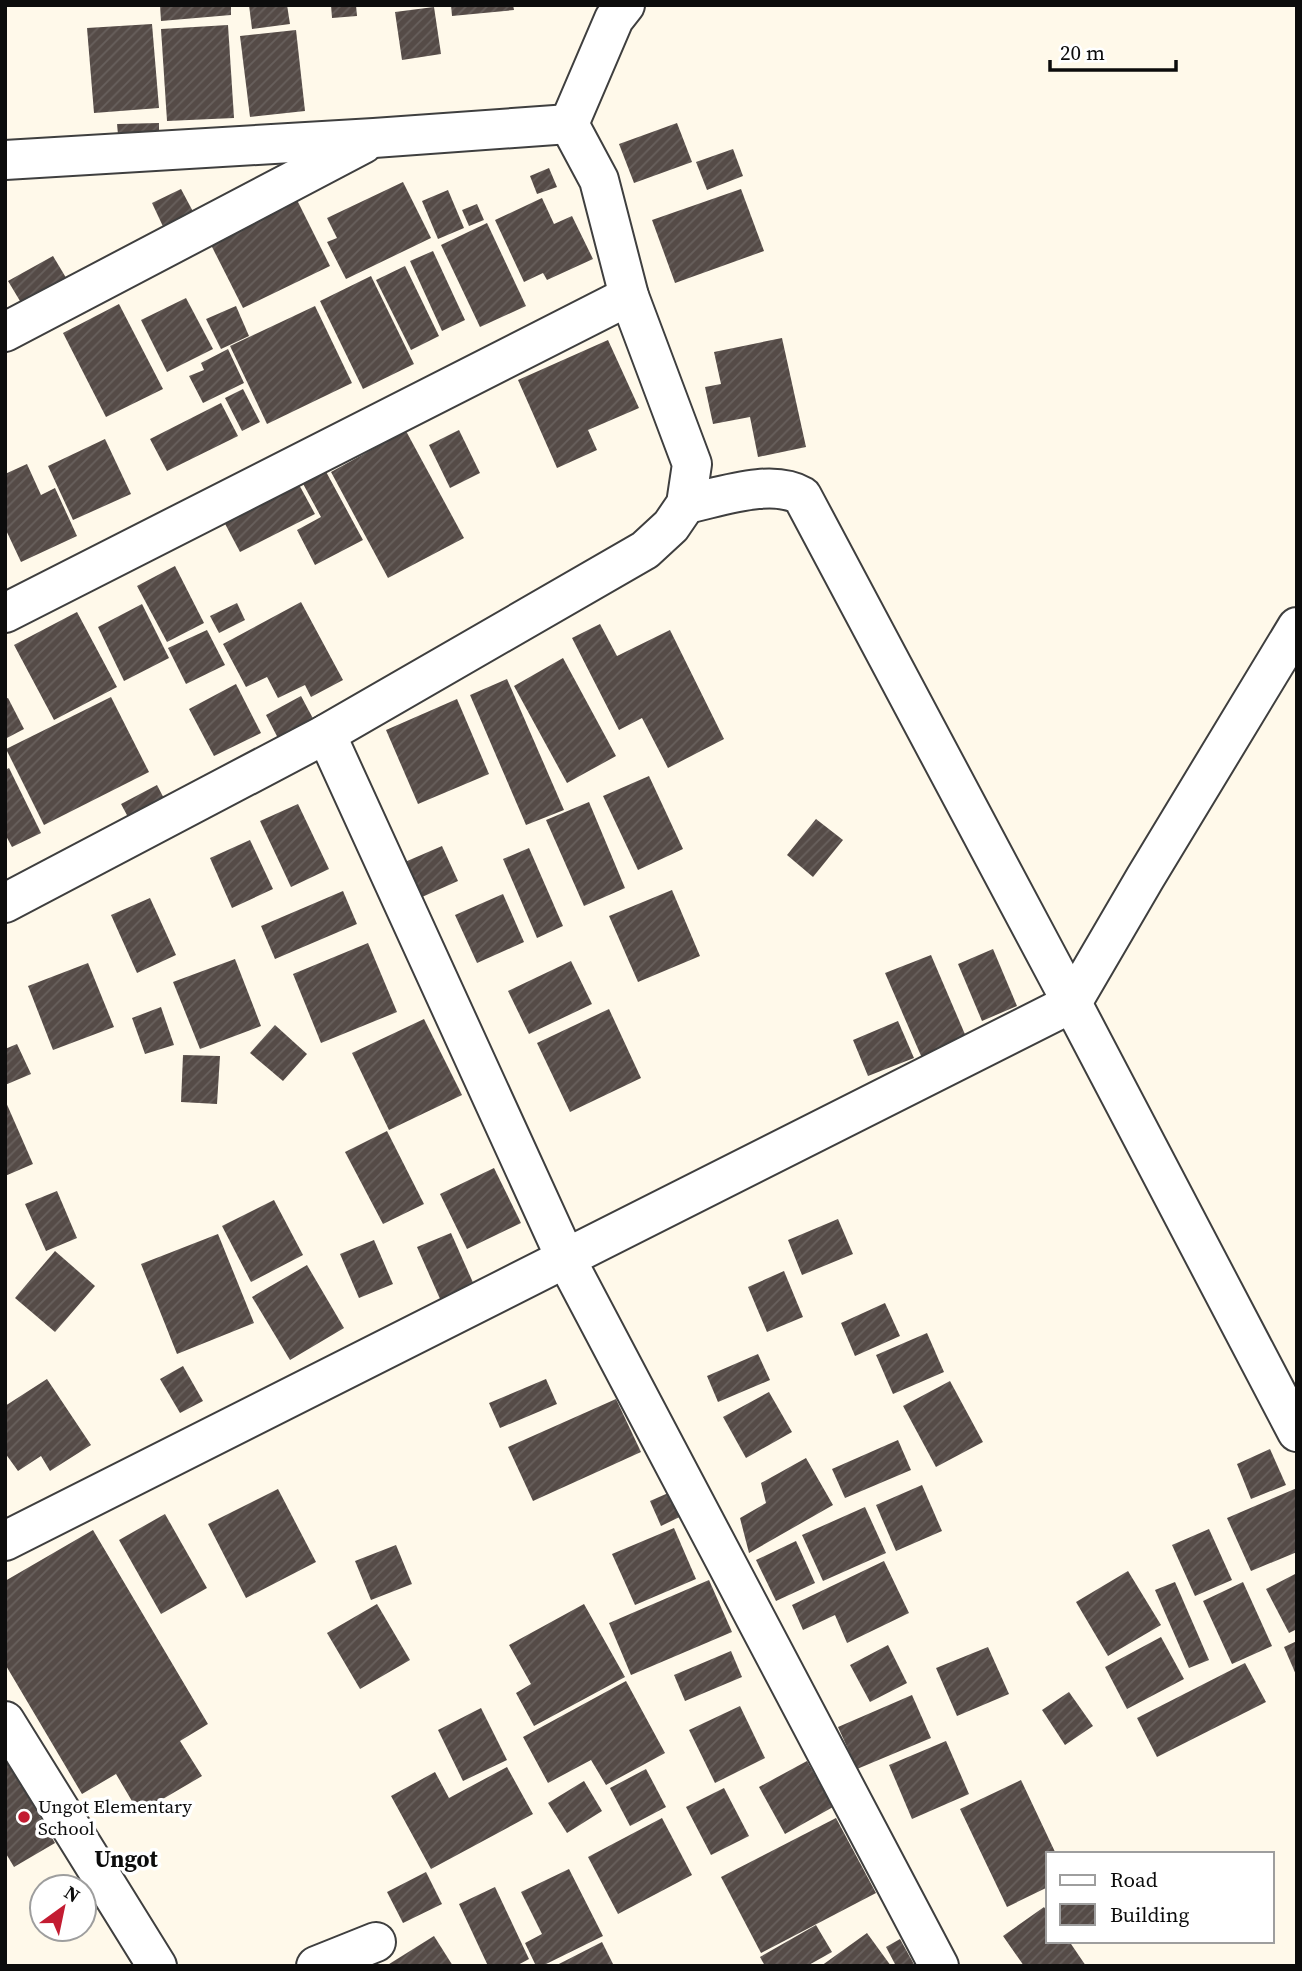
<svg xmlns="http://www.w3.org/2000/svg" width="1302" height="1971" viewBox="0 0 1302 1971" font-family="'Source Serif 4',serif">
<defs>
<pattern id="building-hatch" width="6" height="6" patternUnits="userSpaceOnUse" patternTransform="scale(1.75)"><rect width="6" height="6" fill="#554b47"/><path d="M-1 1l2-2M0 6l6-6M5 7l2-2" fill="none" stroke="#68605d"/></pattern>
</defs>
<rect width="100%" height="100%" fill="#fff9ea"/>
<!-- building -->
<g fill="url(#building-hatch)">
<polygon points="160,5 231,5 231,15 161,21"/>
<polygon points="249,5 287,5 290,24 252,29"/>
<polygon points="331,5 356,5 357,16 332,18"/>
<polygon points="451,5 513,5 514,10 452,16"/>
<polygon points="434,7 441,54 402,60 395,12"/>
<polygon points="152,24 159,108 94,113 87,28"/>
<polygon points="228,25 234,118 167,121 161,29"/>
<polygon points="296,30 305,111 250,117 240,36"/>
<polygon points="159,123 159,143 119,145 117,124"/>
<polygon points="677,123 692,162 634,183 619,144"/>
<polygon points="733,149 743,176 707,190 696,162"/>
<polygon points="549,168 557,187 537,194 530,176"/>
<polygon points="403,182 431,238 346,279 327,242 337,238 327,218"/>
<polygon points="181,189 198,221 167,235 152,203"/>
<polygon points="741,189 764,251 675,283 652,220"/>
<polygon points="448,190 464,228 438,239 422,201"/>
<polygon points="542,198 554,224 572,216 593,259 547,280 543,273 524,282 495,220"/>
<polygon points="297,200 330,266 243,308 210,243"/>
<polygon points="477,204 484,220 469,226 462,210"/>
<polygon points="487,223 526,306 480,327 441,245"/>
<polygon points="433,251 465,320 442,331 410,261"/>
<polygon points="53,256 68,281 23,306 8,281"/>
<polygon points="405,266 439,336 411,350 376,280"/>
<polygon points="371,276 414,364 363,389 320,301"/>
<polygon points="186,298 213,349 167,372 141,320"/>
<polygon points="119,304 163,389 106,417 63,333"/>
<polygon points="236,306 249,336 221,349 206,319"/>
<polygon points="315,306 352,383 267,424 230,346"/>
<polygon points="782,338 806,447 758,457 750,417 713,424 705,387 721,384 714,352"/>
<polygon points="608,340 639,408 588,430 597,450 557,468 518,380"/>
<polygon points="228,349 244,383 203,403 189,376 204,370 201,363"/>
<polygon points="243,389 260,422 242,431 225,398"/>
<polygon points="221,403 238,436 167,471 150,439"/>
<polygon points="459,430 480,473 450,488 429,445"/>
<polygon points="406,431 464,538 388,578 331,472"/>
<polygon points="105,439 131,494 73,520 48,466"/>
<polygon points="27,464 41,495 55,488 77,536 21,562 5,528 5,474"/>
<polygon points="324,468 363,540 315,565 297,530 321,517 301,480"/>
<polygon points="297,481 315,514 240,552 223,520"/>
<polygon points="175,566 204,623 167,642 137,586"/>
<polygon points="301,602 343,680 311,697 305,685 278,698 267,677 246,687 223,644"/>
<polygon points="237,603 245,620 219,633 210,616"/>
<polygon points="142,604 169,658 124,681 98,627"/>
<polygon points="77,612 117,687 54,720 14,645"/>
<polygon points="600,624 617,656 670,630 724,739 668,768 642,718 619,730 572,638"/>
<polygon points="207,630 225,665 186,684 168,648"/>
<polygon points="563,658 616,756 567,783 514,686"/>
<polygon points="507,679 564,810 526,825 470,695"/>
<polygon points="236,684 261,733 214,756 189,709"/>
<polygon points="301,696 317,726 281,744 266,715"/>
<polygon points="111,697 149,772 44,825 6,749"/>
<polygon points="8,698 24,729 5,739 5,699"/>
<polygon points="457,699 489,774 418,804 386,730"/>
<polygon points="9,768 41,833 12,847 5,834 5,770"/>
<polygon points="649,776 683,849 638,870 603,796"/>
<polygon points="157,785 170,810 135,830 121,804"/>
<polygon points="589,802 625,888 584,906 546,820"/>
<polygon points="298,804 329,869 291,887 260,821"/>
<polygon points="816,819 843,840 813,877 787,855"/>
<polygon points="250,840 273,889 232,908 210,858"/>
<polygon points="442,846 458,881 413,901 398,865"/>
<polygon points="529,848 563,926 537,938 503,859"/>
<polygon points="672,890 700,956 638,982 609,916"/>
<polygon points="343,891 357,924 275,959 261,926"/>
<polygon points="503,894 524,942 477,963 455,915"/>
<polygon points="150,898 176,955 137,973 111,915"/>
<polygon points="368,943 397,1012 321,1043 293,974"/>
<polygon points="993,949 1017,1006 982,1021 958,964"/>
<polygon points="931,955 967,1039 922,1058 885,973"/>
<polygon points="235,959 261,1026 200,1049 173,982"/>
<polygon points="571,961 592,1004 529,1034 508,991"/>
<polygon points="88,963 114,1027 53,1050 28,986"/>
<polygon points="161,1007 174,1045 145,1054 132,1018"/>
<polygon points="609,1009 641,1078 570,1112 537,1043"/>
<polygon points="424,1019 462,1095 389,1130 352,1053"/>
<polygon points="898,1021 914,1058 868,1076 853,1040"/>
<polygon points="275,1025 307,1054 283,1081 250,1053"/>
<polygon points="17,1044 31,1074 5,1085 5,1049"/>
<polygon points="183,1055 220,1056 217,1104 181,1102"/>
<polygon points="5,1100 33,1164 5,1176"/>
<polygon points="387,1131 424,1204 383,1224 345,1152"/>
<polygon points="494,1168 521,1223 467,1249 440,1194"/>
<polygon points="57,1191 77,1238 46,1251 25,1204"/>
<polygon points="274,1200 303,1255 251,1282 222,1226"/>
<polygon points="838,1219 853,1254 802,1275 788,1240"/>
<polygon points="451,1233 475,1287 441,1301 417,1247"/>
<polygon points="218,1234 254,1323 177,1354 141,1264"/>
<polygon points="374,1240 393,1284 359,1298 340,1254"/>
<polygon points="55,1251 95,1286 55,1332 15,1298"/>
<polygon points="307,1265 344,1328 290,1360 252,1297"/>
<polygon points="784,1271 803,1317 767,1332 748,1287"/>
<polygon points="885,1303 900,1336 855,1356 841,1323"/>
<polygon points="927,1333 944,1372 893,1394 876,1355"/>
<polygon points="758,1354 770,1380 718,1402 707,1376"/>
<polygon points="183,1366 203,1401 180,1413 160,1379"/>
<polygon points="47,1379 91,1445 50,1471 41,1456 18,1471 5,1453 5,1406"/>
<polygon points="546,1379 557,1404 500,1428 489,1403"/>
<polygon points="950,1381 983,1442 936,1467 903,1406"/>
<polygon points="769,1392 792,1432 746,1458 723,1417"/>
<polygon points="616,1399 641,1452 533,1501 508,1447"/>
<polygon points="898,1440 911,1470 845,1498 832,1469"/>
<polygon points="1270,1449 1286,1485 1251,1499 1237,1464"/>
<polygon points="806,1458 833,1505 749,1553 740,1518 766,1503 761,1483"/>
<polygon points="922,1485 942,1531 896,1551 876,1505"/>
<polygon points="682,1487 692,1511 661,1526 650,1501"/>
<polygon points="1297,1488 1297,1552 1251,1571 1227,1518"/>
<polygon points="278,1489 316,1562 246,1598 208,1524"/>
<polygon points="865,1507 886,1553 823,1581 802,1535"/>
<polygon points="165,1514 207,1588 161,1614 119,1540"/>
<polygon points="674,1528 696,1579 635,1605 612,1554"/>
<polygon points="1209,1529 1232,1580 1195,1596 1172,1545"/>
<polygon points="93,1530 208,1724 180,1741 202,1776 139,1813 116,1774 82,1794 5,1664 5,1581"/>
<polygon points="796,1541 815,1583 776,1601 756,1560"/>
<polygon points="396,1545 412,1584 371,1600 355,1561"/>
<polygon points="884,1561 909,1613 847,1643 835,1615 803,1630 792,1605"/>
<polygon points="1128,1571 1161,1625 1108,1656 1076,1602"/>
<polygon points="1297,1573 1297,1629 1289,1633 1266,1589"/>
<polygon points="709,1580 732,1632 631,1675 609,1623"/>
<polygon points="1175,1582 1209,1660 1189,1668 1155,1590"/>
<polygon points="1243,1582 1272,1646 1232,1664 1203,1601"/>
<polygon points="377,1604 410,1660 360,1689 327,1633"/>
<polygon points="584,1604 625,1677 534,1726 516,1693 531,1684 509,1645"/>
<polygon points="1161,1637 1184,1679 1127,1709 1105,1667"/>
<polygon points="1297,1641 1297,1677 1284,1647"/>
<polygon points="888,1645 907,1683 870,1702 850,1665"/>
<polygon points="988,1647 1009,1694 957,1716 936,1668"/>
<polygon points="731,1651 742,1677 685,1701 674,1675"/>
<polygon points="1245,1663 1266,1702 1157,1757 1137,1718"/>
<polygon points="626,1681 665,1753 606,1785 591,1760 548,1783 523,1737"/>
<polygon points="1069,1692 1093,1726 1065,1745 1042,1710"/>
<polygon points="912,1695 931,1738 857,1769 838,1727"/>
<polygon points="740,1706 765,1758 715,1783 689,1730"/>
<polygon points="481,1708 507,1760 463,1781 438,1730"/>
<polygon points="946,1741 969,1794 912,1819 889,1765"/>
<polygon points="7,1760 55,1843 14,1867 5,1852 5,1761"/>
<polygon points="807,1761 833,1807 785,1834 759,1787"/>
<polygon points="507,1767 533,1814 431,1869 391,1796 435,1772 449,1798"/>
<polygon points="646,1769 666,1807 630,1826 610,1788"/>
<polygon points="1021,1780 1056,1854 1048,1854 1048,1887 1007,1907 960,1809"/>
<polygon points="584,1781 602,1811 567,1833 548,1803"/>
<polygon points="724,1788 749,1836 711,1855 686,1807"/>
<polygon points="662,1818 692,1875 618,1914 588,1857"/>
<polygon points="836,1818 876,1893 761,1953 721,1877"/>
<polygon points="569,1869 603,1936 542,1966 536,1966 525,1943 542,1934 521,1892"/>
<polygon points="426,1872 442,1904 403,1923 387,1892"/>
<polygon points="495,1887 529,1959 516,1966 488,1966 459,1904"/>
<polygon points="1044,1907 1048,1913 1048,1941 1069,1941 1086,1966 1024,1966 1003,1936"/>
<polygon points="816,1925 832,1952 807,1966 765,1966 760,1957"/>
<polygon points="867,1933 891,1966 821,1966"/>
<polygon points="434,1936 453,1966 386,1966"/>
<polygon points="900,1939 915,1966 896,1966 886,1947"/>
<polygon points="602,1942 614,1966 555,1966"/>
</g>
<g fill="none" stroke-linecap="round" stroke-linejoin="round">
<!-- minor casing -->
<g stroke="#3f3f3f" stroke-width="42">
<g id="minor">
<polyline points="569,124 614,19 625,5"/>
<polyline points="5,160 374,138 569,124"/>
<polyline points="5,332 363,144"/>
<path d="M686,504c34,-7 86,-26 116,-8l270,507"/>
<polyline points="5,613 629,296"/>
<polyline points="326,734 566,1259 939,1966"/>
<polyline points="5,903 326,734 645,550 671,526 686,504 692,464 629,296 599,180 569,124"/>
<polyline points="1072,1003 1145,878 1297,627"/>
<polyline points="5,1541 1072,1003 1297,1432"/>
<polyline points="5,1721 157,1966"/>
<polyline points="316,1966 376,1942"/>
</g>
</g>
<!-- minor -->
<use href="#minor" stroke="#fff" stroke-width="38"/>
</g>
<!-- markers -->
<circle fill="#c31c32" stroke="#fff" stroke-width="2.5" cx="24" cy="1817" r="7"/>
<g text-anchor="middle" stroke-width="7" stroke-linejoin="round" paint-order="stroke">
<!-- poi labels -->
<g font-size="19" fill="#0c0c0c" stroke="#fff" text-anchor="start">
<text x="38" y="1813">Ungot Elementary<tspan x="38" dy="22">School</tspan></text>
</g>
<!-- quarter labels -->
<g font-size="23" font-weight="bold" fill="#0c0c0c" stroke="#fff">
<text x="126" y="1867">Ungot</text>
</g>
</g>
<!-- border -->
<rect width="1302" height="1971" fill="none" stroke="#0c0c0c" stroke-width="14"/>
<!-- legend -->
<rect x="1046" y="1852" width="228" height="91" fill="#ffffff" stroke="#9e9e9e" stroke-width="2"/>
<rect x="1060" y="1875" width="35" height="10" fill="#ffffff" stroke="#9e9e9e" stroke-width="2"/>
<text x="1110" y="1887" font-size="21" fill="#0c0c0c">Road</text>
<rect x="1060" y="1904" width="35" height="21" fill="url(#building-hatch)" stroke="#9e9e9e" stroke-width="2"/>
<text x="1110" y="1922" font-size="21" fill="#0c0c0c">Building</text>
<!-- north arrow -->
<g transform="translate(63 1908) rotate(33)"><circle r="33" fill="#ffffff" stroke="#9e9e9e" stroke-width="2"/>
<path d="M0-5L12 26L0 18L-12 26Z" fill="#c31c32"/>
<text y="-10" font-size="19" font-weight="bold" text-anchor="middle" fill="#0c0c0c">N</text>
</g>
<!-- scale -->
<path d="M1050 60v10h126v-10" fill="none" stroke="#0c0c0c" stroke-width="3.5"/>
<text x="1060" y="60" font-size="21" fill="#0c0c0c" stroke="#ffffff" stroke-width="5" paint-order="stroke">20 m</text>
</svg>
